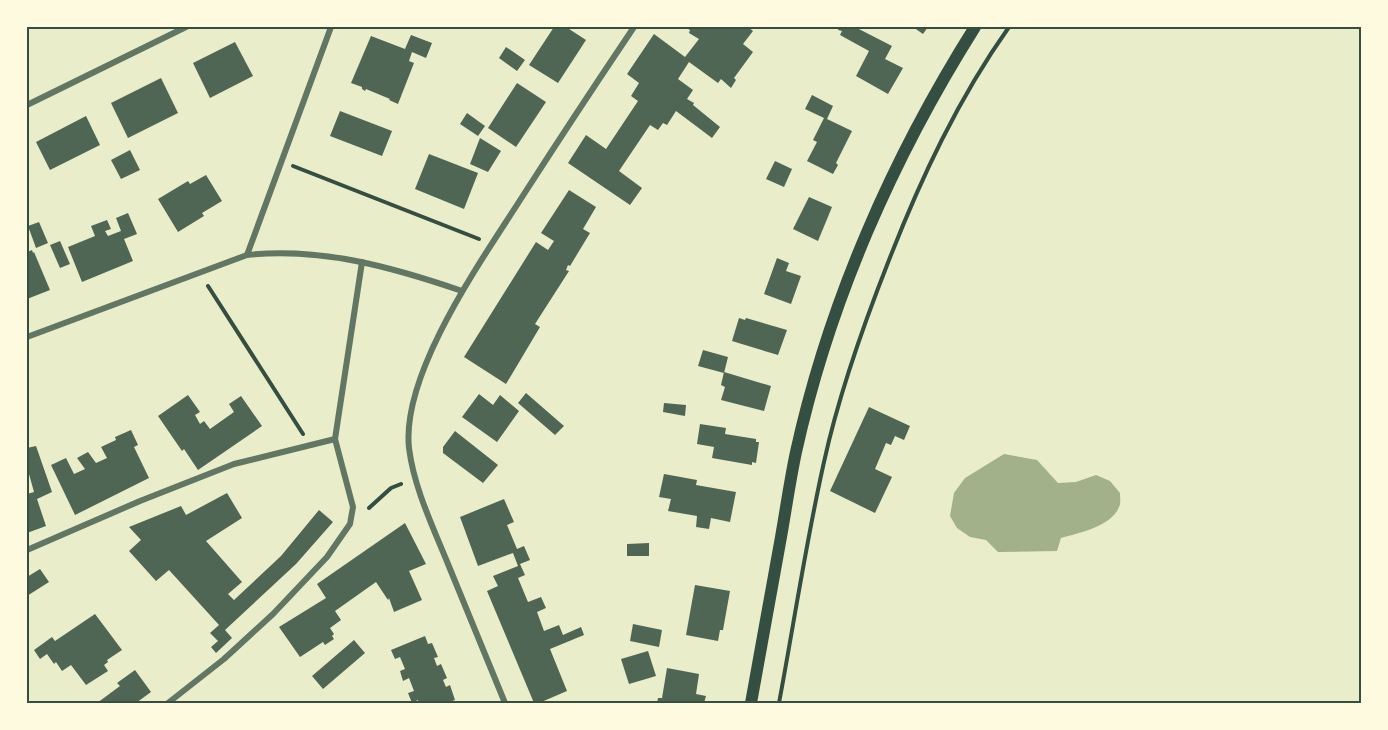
<svg xmlns="http://www.w3.org/2000/svg" width="1388" height="730" viewBox="0 0 1388 730" font-family="'IBM Plex Serif',serif">
<rect width="100%" height="100%" fill="#e9edc9"/>
<!-- water -->
<path fill="#a3b18a" d="M1004,454l33,6 21,23 18,-1 20,-7 14,6 10,12c0,4 1,11 -1,14 -7,19 -40,26 -58,31l-4,13 -59,1 -12,-12 -16,-3 -13,-9 -7,-12 4,-23 11,-15z"/>
<!-- building -->
<g fill="#4f6655">
<polygon points="554,27 566,27 586,40 558,83 529,65"/>
<polygon points="685,27 748,27 753,31 743,44 753,52 734,78 736,80 731,88 721,79 718,83 689,62 678,79 693,90 687,99 694,103 693,105 720,127 712,138 676,111 667,125 663,123 658,130 650,125 619,171 642,188 630,205 568,163 586,135 606,149 638,101 631,96 639,83 627,74 654,34 685,57 699,39 689,33 690,30"/>
<polygon points="839,27 855,27 892,46 885,59 903,68 888,94 856,76 869,51 840,35 842,31 838,30"/>
<polygon points="913,27 928,27 923,34"/>
<polygon points="411,35 432,43 426,58 412,52 409,61 414,63 398,104 389,100 390,99 366,89 365,91 362,89 362,87 351,83 371,36 405,49"/>
<polygon points="235,42 253,76 210,98 193,63"/>
<polygon points="506,47 525,60 517,71 499,58"/>
<polygon points="161,78 178,113 128,138 111,103"/>
<polygon points="517,83 546,102 516,147 488,128"/>
<polygon points="812,95 833,106 827,119 852,131 836,163 838,165 833,174 807,161 817,142 813,140 824,118 805,109"/>
<polygon points="340,111 392,131 382,156 330,136"/>
<polygon points="467,113 485,126 478,136 460,124"/>
<polygon points="86,116 100,145 50,170 36,142"/>
<polygon points="480,138 501,151 488,172 470,164"/>
<polygon points="130,150 140,170 121,179 111,160"/>
<polygon points="429,154 478,173 464,209 415,189"/>
<polygon points="775,161 792,169 784,187 766,179"/>
<polygon points="206,175 222,201 202,213 204,216 178,232 158,199 188,181 190,184"/>
<polygon points="569,190 596,207 583,229 590,233 570,266 568,265 566,270 569,271 535,324 540,327 506,384 464,357 536,242 548,250 554,241 541,233"/>
<polygon points="809,197 832,207 818,241 793,229"/>
<polygon points="128,213 137,234 124,239 133,261 82,282 68,247 95,236 91,226 107,220 111,229 105,231 108,236 121,231 116,218"/>
<polygon points="39,222 48,243 36,248 28,226"/>
<polygon points="60,241 70,264 60,268 50,245"/>
<polygon points="32,250 33,253 34,252 50,290 27,299 27,252"/>
<polygon points="777,258 789,263 786,271 801,276 791,304 764,294"/>
<polygon points="739,318 745,320 746,318 787,330 778,355 732,341"/>
<polygon points="703,350 728,357 724,373 698,366"/>
<polygon points="724,372 771,386 764,411 721,400 725,387 721,385"/>
<polygon points="526,393 564,426 555,435 518,403"/>
<polygon points="479,394 493,405 500,395 519,411 497,442 462,417"/>
<polygon points="188,395 200,412 195,415 200,424 204,421 210,429 234,412 229,404 241,396 262,426 198,470 184,449 182,451 158,416"/>
<polygon points="664,403 686,405 685,416 663,412"/>
<polygon points="869,407 910,426 904,440 895,436 891,445 886,443 875,469 892,477 875,513 830,491"/>
<polygon points="700,424 726,428 725,434 756,439 756,442 759,442 756,463 752,462 752,465 712,458 714,447 697,444"/>
<polygon points="131,430 138,445 134,447 149,478 75,515 51,465 66,458 74,474 85,469 77,458 88,452 96,463 107,458 101,447 116,440 115,437"/>
<polygon points="455,431 498,465 483,483 443,453 443,447"/>
<polygon points="36,446 52,492 37,499 46,526 27,533 27,494 34,492 29,474 27,475 27,448"/>
<polygon points="664,474 697,480 696,485 736,492 730,522 711,518 709,529 696,527 697,516 668,511 671,499 659,497"/>
<polygon points="227,493 242,518 206,541 242,582 228,594 234,600 281,556 319,510 333,522 296,564 225,630 232,638 216,653 211,647 218,641 210,633 219,625 169,570 156,581 129,551 141,540 129,527 181,506 186,515"/>
<polygon points="504,499 514,522 507,525 517,549 524,546 530,560 520,564 525,575 518,578 528,602 541,597 546,608 537,612 544,631 559,625 563,635 581,627 584,635 550,649 567,691 539,703 534,703 487,591 498,586 493,576 518,566 513,553 478,566 460,517"/>
<polygon points="405,523 426,564 409,571 422,600 394,612 389,598 388,600 376,582 335,611 341,620 330,628 334,634 332,636 334,639 325,645 323,642 300,657 279,627 326,598 317,584"/>
<polygon points="649,543 649,556 627,556 627,544"/>
<polygon points="40,569 49,582 27,596 27,577"/>
<polygon points="695,585 730,591 723,630 720,630 718,641 686,635"/>
<polygon points="95,614 122,650 107,660 108,662 104,665 108,671 86,685 71,665 62,671 56,662 54,664 47,654 40,659 34,650 52,637 55,641"/>
<polygon points="633,624 662,630 659,647 630,641"/>
<polygon points="425,636 428,644 432,643 438,657 434,658 437,666 441,664 447,678 443,680 446,687 450,685 455,700 452,701 453,703 419,703 418,700 412,703 408,693 414,691 409,678 403,681 400,671 405,669 400,657 395,659 391,650"/>
<polygon points="354,640 365,653 323,689 312,676"/>
<polygon points="648,651 656,676 629,684 621,659"/>
<polygon points="667,668 699,674 696,694 706,696 704,703 657,703 658,698 662,698"/>
<polygon points="135,670 151,692 136,703 97,703 120,686 117,683"/>
</g>
<g fill="none" stroke-linecap="round" stroke-linejoin="round">
<!-- path -->
<g stroke="#344e41" stroke-width="4">
<polyline points="293,166 479,239"/>
<polyline points="208,286 303,434"/>
<polyline points="369,508 391,488 401,484"/>
<path d="M779,703c15,-80 27,-161 45,-241 15,-69 39,-136 65,-202 32,-82 69,-161 120,-233"/>
</g>
<!-- minor -->
<g stroke="#617663" stroke-width="6">
<polyline points="27,105 186,27"/>
<path d="M247,255c74,-8 145,12 215,36"/>
<polyline points="27,337 247,255 331,27"/>
<polyline points="27,550 140,501 234,464 335,439"/>
<polyline points="168,703 224,659 273,614 327,557 350,524 353,507 335,439 362,262"/>
<path d="M505,703c-19,-46 -38,-93 -57,-139 -15,-37 -34,-76 -39,-116 -8,-76 75,-191 115,-254 36,-56 73,-112 110,-167"/>
</g>
<!-- secondary -->
<path stroke="#344e41" stroke-width="12" d="M751,703c10,-55 20,-110 30,-166 5,-28 9,-57 15,-85 33,-150 97,-295 179,-425"/>
</g>
<!-- border -->
<rect width="1388" height="730" fill="none" stroke="#fefae0" stroke-width="57"/>
<rect x="28" y="28" width="1332" height="674" fill="none" stroke="#344e41" stroke-width="2"/>
</svg>
